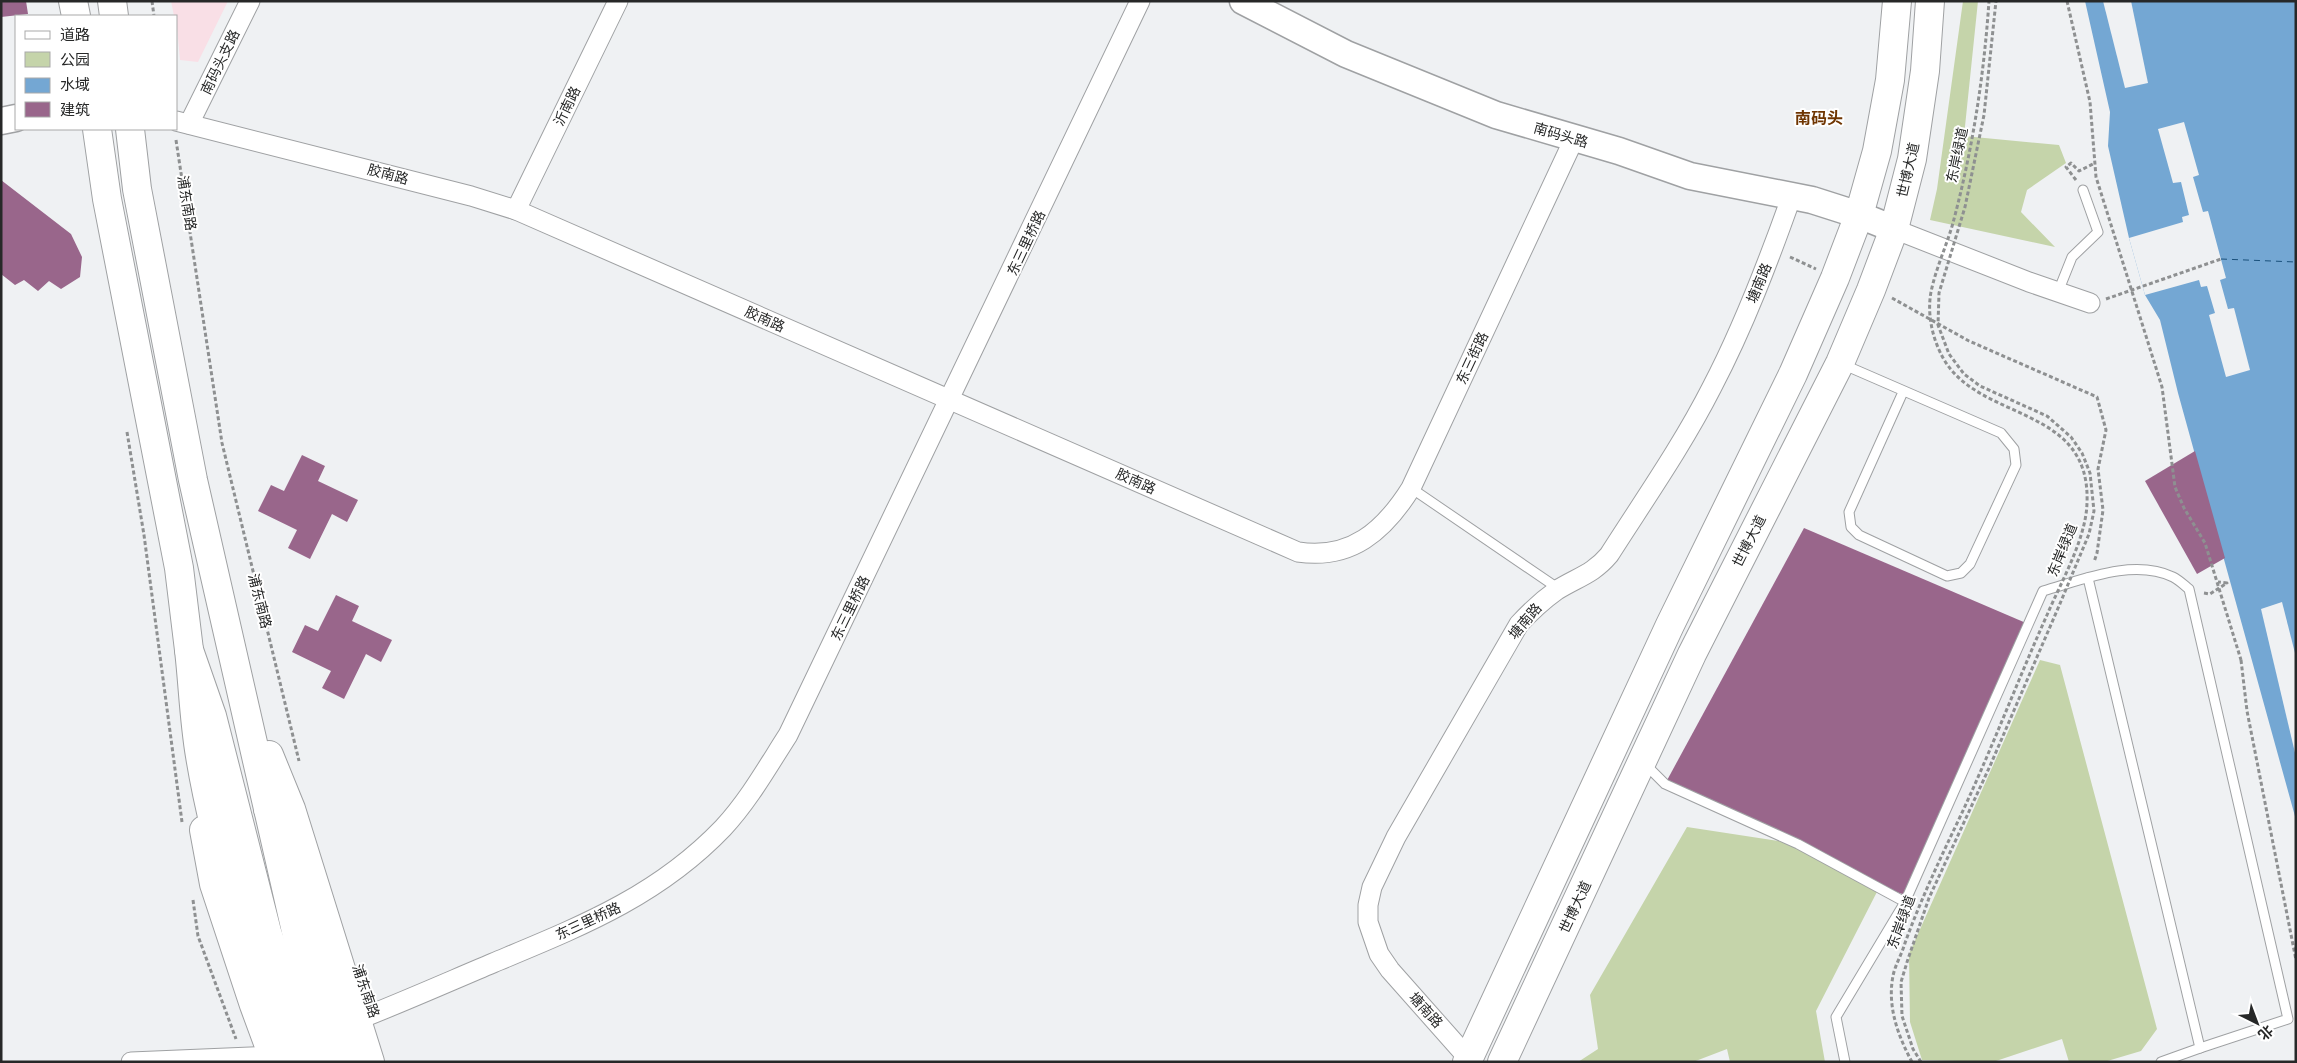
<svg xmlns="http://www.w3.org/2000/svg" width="2297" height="1063" viewBox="0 0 2297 1063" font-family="Georgia,'Noto Sans SC',serif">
<rect width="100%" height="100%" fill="#eff1f3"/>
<!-- medical -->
<polygon fill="#f9dfe6" points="171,1 228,1 198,62 180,60 176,16 174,16"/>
<!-- green -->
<g fill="#c5d4aa">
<polygon points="1963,1 1978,1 1964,136 2059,145 2066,163 2027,190 2021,212 2055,247 1930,220 1937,189"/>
<polygon points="2040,660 2060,665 2157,1029 2141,1051 2104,1062 2069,1062 2062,1039 1993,1062 1922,1060 1910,1022 1909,954"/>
<polygon points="1687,827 1798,844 1880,886 1816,1011 1825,1062 1730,1062 1727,1049 1693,1062 1578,1062 1598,1049 1590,995"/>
</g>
<!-- water -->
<polygon fill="#74a7d3" points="2085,1 2296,1 2296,820 2178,393 2160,320 2145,295 2129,238 2108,146 2110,112"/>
<!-- pier -->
<g fill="#eff1f3">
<polygon points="2103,1 2131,1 2148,83 2125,88"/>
<polygon points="2184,122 2199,175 2193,177 2203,212 2208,211 2226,278 2220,280 2228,309 2234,308 2250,370 2226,377 2209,315 2215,313 2207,286 2201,287 2199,280 2145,295 2129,238 2183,222 2182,217 2189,215 2181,182 2173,183 2158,129"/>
<polygon points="2282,602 2296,657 2296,757 2261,609"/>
</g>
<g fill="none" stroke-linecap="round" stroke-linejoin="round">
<!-- ferry -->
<polyline stroke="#19507b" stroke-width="1" stroke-dasharray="6 5" stroke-linecap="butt" points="2221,259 2296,262"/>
</g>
<!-- building -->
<g fill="#99668b">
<polygon points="1,1 26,1 28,14 1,17"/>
<polygon points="1,180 71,234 82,257 80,277 61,289 49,281 38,291 24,280 15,285 1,274"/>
<polygon points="2195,451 2225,558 2197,574 2145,481"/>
<polygon points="302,455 325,466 318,481 358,500 347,522 332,514 310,559 288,548 297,530 258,511 271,485 284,491"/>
<polygon points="1804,528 2026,623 1905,895 1880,886 1665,784"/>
<polygon points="336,595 359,606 352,621 392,640 381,662 366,654 344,699 322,688 331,671 292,652 305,625 318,631"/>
</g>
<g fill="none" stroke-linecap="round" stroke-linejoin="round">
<!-- lane casing -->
<g stroke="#9fa1a3" stroke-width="11">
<g id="lane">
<polyline points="2058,292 2072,257 2098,232 2083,190"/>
<polyline points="1842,364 2001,433 2014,449 2016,465 1970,564 1961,573 1947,576 1859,535 1851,527 1849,512 1903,392"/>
<polyline points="1411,488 1559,589"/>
<polyline points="2088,578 2200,1048 2161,1062"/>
<polyline points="1644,763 1665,784 1798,844 1905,902"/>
<path d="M1845,1062l-9,-45 69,-115 138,-311c39,-11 90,-33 130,-14 6,3 11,8 16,12l99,430 -88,29"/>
</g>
</g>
<!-- street casing -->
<g stroke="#9fa1a3" stroke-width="21">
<g id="street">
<path d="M176,121l295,75 45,14 782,342c53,8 86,-21 113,-64l163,-349"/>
<polyline points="189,124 250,1"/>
<polyline points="516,210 618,1"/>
<polyline points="1894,229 2029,282 2090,303"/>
<path d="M357,1020c46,-18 91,-38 136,-57 86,-36 164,-66 230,-135 26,-28 45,-62 65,-93l352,-734"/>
<path d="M1468,1058l-78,-88 -11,-16 -11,-32v-17l4,-18 24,-50 123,-213c12,-13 24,-24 38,-34 21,-13 36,-16 52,-35 35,-55 73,-109 103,-168 32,-61 57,-127 80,-192"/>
<polyline points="131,1062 273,1056"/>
</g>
</g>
<!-- secondary casing -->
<g stroke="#9fa1a3" stroke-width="29">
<g id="secondary">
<polyline points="1243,1 1346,54 1496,115 1619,151 1690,176 1812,200 1859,215 1894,229"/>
<polyline points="1,121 16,118"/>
</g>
</g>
<!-- primary casing -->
<g stroke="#9fa1a3" stroke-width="30">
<g id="primary">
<polyline points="73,1 76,16"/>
<polyline points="112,1 114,16"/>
<polyline points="97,129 107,199 179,568 189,650 212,716 267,932 311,1062"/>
<polyline points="130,129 137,189 193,480 308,984 333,1062"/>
<polyline points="269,755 291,809 370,1062"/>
<polyline points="204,830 214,884 254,1005 275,1062"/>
<polyline points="1467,1062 1670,625 1793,374 1835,278 1859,215 1877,151 1890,80 1897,1"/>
<polyline points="1502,1062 1692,654 1840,363 1871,290 1894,229 1912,159 1925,71 1930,1"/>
</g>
</g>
<!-- highway casing -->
<g stroke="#9fa1a3" stroke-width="30">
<g id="highway">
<path d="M189,650c4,35 5,71 11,106 17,104 54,207 90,306"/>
<polyline points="268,809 303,900 352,1062"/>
</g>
</g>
<!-- path -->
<g stroke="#8e9091" stroke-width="3" stroke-dasharray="4 2.5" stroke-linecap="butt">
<polyline points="152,1 154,16"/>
<polyline points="176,140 222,443 299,761"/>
<polyline points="2076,180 2066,167 2071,163 2079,171 2095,163"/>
<polyline points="1790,257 1816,269"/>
<polyline points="1892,298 1969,341 2097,397 2106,430 2098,469 2103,510 2097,553 2094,562"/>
<polyline points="2106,299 2221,259"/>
<polyline points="127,432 144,535 182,822"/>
<polyline points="2204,593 2210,594 2227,583 2218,582"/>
<polyline points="2241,660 2247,711 2296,960"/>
<polyline points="193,900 198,936 236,1039"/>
</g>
<!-- lane -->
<use href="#lane" stroke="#fff" stroke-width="9"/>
<!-- street -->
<use href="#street" stroke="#fff" stroke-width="19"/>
<!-- secondary -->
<use href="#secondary" stroke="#fff" stroke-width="26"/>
<!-- primary -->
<use href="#primary" stroke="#fff" stroke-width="28"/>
<!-- highway -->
<use href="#highway" stroke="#fff" stroke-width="28"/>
<!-- path-bridge -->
<g stroke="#8e9091" stroke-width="3" stroke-dasharray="4 2.5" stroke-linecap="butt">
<polyline points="2067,1 2090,102 2096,177 2162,387 2175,487 2184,508 2205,543 2241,660"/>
<path d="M1912,1062c-14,-26 -25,-56 -19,-86 2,-11 9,-22 12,-33 16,-44 35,-84 55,-126 31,-66 57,-135 87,-202 14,-33 39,-76 40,-112 4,-100 -110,-80 -145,-147 -10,-19 -15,-43 -11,-64 5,-25 17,-49 23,-73 19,-72 30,-144 35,-218"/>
<polyline points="1921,1062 1913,1049 1902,1016 1901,982 1908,959 1929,898 1990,766 2059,606 2089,534 2094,511 2090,473 2082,453 2071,437 2047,416 1980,386 1964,374 1949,354 1938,325 1939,293 1965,207 1984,115 1996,1"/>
</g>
</g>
<g text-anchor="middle" stroke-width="4" stroke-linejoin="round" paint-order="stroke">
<!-- street labels -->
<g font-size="14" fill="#272828" stroke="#fff">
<text transform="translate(220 62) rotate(-64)" y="5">南码头支路</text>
<text transform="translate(567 106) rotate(-64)" y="5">沂南路</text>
<text transform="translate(1561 135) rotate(16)" y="5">南码头路</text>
<text transform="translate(1957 155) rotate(-78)" y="5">东岸绿道</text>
<text transform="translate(1908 170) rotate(-77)" y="5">世博大道</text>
<text transform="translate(388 174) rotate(15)" y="5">胶南路</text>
<text transform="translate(187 203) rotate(81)" y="5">浦东南路</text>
<text transform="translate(1026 243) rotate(-65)" y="5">东三里桥路</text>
<text transform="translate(1759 283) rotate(-67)" y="5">塘南路</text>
<text transform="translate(765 319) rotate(24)" y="5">胶南路</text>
<text transform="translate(1472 358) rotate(-65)" y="5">东三街路</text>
<text transform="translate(1136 481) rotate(24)" y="5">胶南路</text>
<text transform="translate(1749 541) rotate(-63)" y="5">世博大道</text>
<text transform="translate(2062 550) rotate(-68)" y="5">东岸绿道</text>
<text transform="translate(260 601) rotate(76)" y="5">浦东南路</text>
<text transform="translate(850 608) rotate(-64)" y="5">东三里桥路</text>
<text transform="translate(1525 621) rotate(-49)" y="5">塘南路</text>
<text transform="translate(1575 907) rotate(-65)" y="5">世博大道</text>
<text transform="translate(588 921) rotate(-25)" y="5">东三里桥路</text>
<text transform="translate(1901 922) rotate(-70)" y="5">东岸绿道</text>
<text transform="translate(366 991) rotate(71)" y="5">浦东南路</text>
<text transform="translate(1426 1010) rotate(48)" y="5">塘南路</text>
</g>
<!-- quarter labels -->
<g font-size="16" font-weight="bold" fill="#6f3501" stroke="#fff">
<text x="1819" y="124">南码头</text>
</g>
</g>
<!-- border -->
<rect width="2297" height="1063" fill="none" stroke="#272828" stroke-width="5"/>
<!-- legend -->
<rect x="15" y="15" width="162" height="115" fill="#ffffff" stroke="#a9a9a9"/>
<rect x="25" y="31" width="25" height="8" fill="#ffffff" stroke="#a9a9a9"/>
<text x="60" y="40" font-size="15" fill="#272828">道路</text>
<rect x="25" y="52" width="25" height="15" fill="#c5d4aa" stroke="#a9a9a9"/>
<text x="60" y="65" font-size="15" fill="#272828">公园</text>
<rect x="25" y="78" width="25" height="15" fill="#74a7d3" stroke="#a9a9a9"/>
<text x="60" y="90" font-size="15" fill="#272828">水域</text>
<rect x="25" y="102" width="25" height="15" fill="#99668b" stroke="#a9a9a9"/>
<text x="60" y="115" font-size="15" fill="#272828">建筑</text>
<!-- north arrow -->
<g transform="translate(2257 1023) rotate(138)" stroke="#ffffff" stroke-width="4" paint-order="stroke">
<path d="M0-4L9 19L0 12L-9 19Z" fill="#272828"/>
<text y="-8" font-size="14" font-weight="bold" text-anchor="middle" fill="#272828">北</text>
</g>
</svg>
